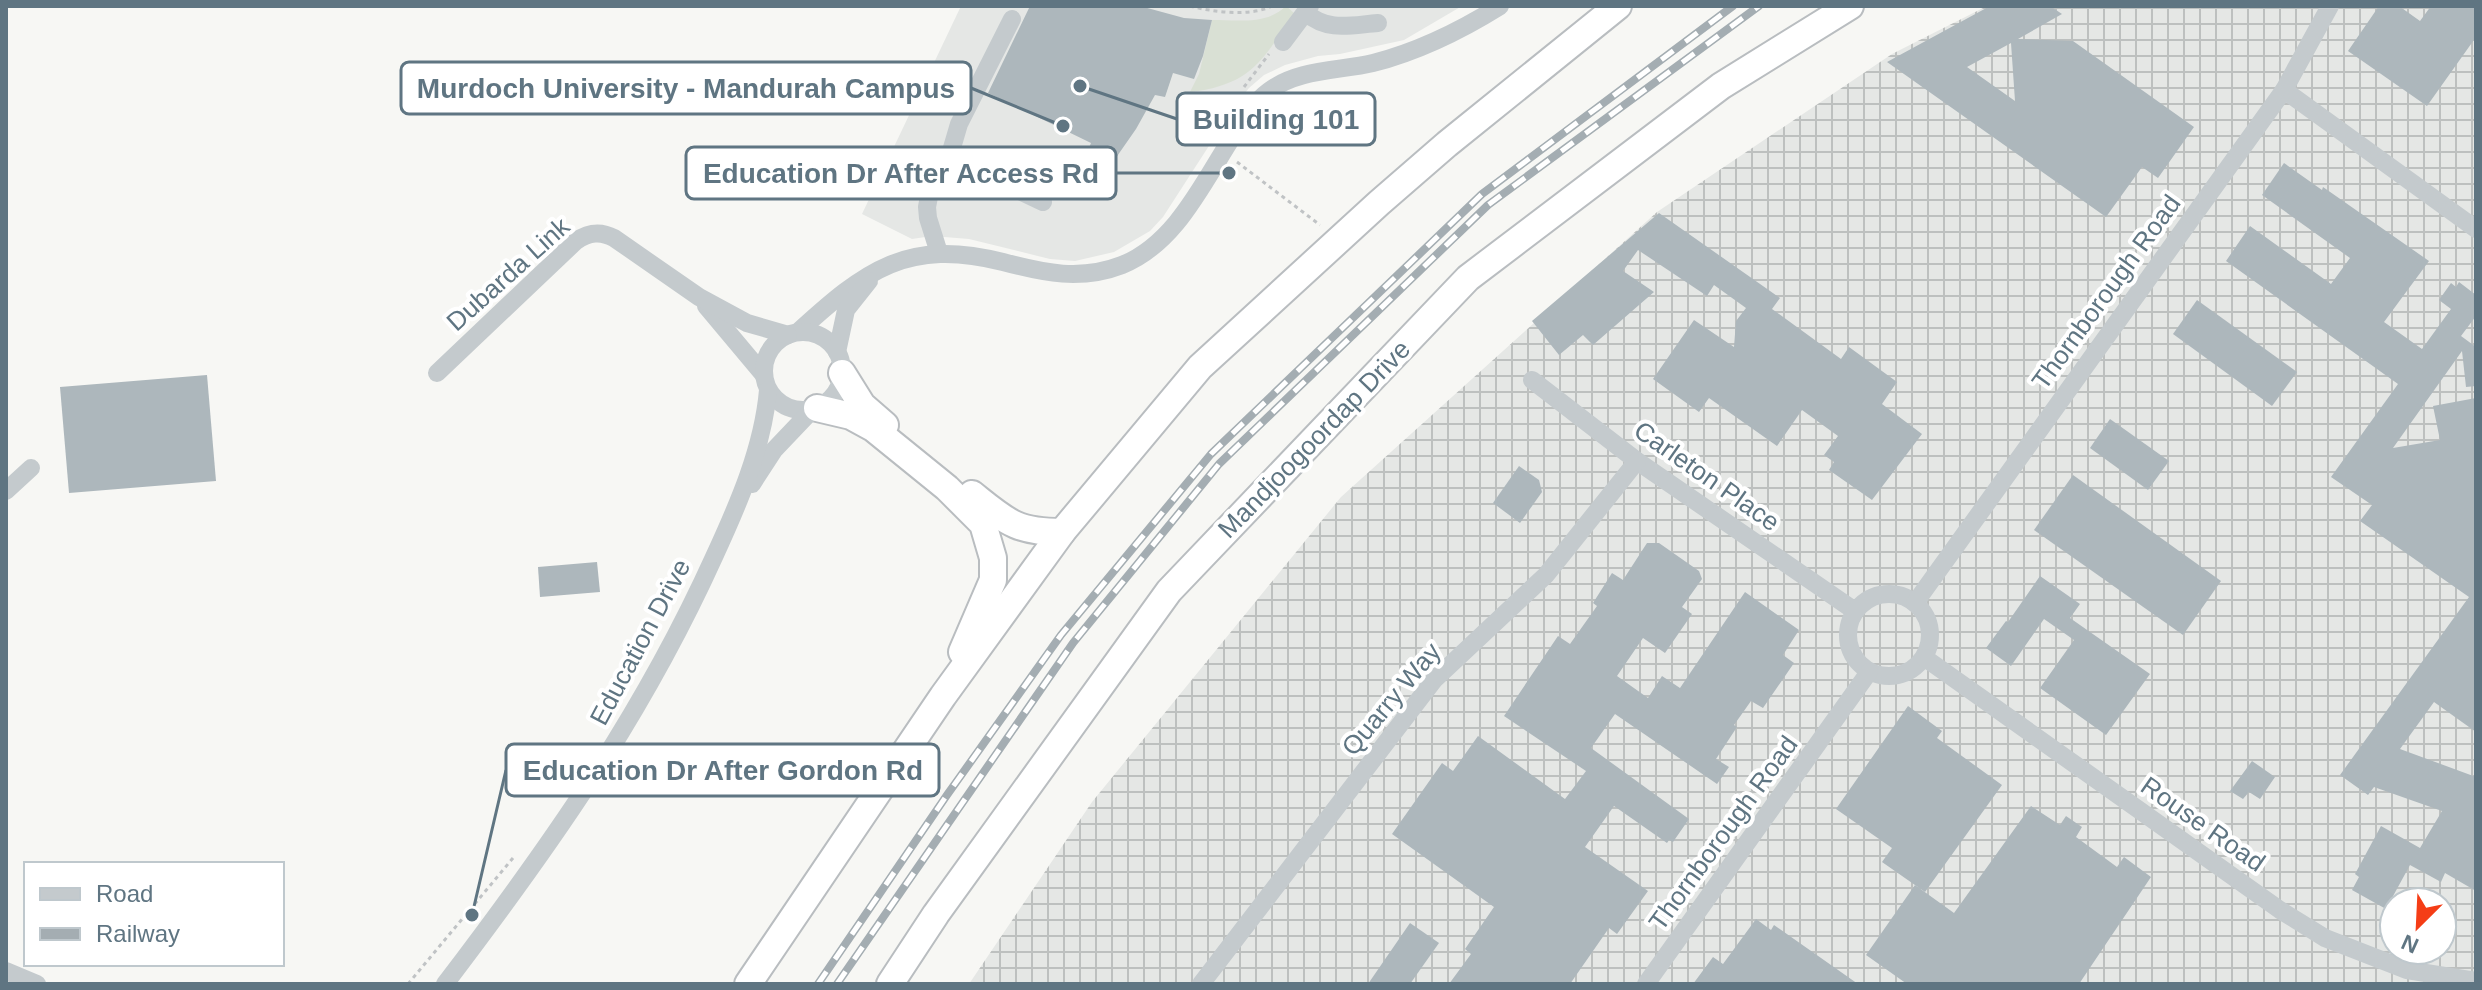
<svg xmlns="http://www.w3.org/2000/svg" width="2482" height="990" viewBox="0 0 2482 990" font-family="Helvetica,sans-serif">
<defs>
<pattern id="industrial-grid" width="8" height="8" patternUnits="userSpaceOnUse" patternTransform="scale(2)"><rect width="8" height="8" fill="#e5e7e5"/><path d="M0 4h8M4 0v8" fill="none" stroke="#bdc0bf"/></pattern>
</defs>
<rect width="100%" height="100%" fill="#f7f7f4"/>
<!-- built -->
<polygon fill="#e5e7e5" points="961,6 1462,6 1404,40 1340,54 1318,56 1285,65 1264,75 1249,88 1236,104 1163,217 1150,231 1114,252 1075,261 1050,259 969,239 932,236 912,239 862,214"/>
<!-- industrial -->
<path fill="url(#industrial-grid)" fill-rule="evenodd" d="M1987,6h489v978h-1507l123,-182 249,-305 316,-285 235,-158zM2394,902h48v48h-48z"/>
<!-- garden -->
<path fill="#d9e0d4" d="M1286,6l8,7c-31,47 -43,72 -104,79l9,-18 13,-54c25,0 55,5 74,-14z"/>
<!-- building -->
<g fill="#adb7bc" fill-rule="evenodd">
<polygon points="1030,6 1140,6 1184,18 1212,20 1203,56 1194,79 1173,73 1165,97 1155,95 1136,129 1113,162 1088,150 1091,143 988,93"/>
<path d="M1990,6h60l12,8 -44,25 55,2 121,86 -36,51 -16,-11 -36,50 -219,-155zM2011,43l4,58 -48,-34z"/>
<polygon points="2379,6 2399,6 2420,21 2431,6 2476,6 2476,37 2427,106 2348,51"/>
<polygon points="2284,163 2322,190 2323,187 2429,261 2384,322 2422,349 2451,309 2439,300 2451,283 2456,287 2459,282 2476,295 2476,316 2461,336 2476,347 2476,386 2466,387 2462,351 2393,448 2440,440 2433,406 2476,398 2476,732 2434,702 2400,749 2476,777 2476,891 2445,873 2441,882 2410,865 2386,909 2352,890 2359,877 2355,874 2381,826 2420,848 2442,811 2374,787 2368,795 2340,775 2469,597 2360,521 2372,505 2331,477 2398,384 2226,261 2250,226 2331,284 2350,258 2262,195"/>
<polygon points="1659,213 1780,298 1772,309 1841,359 1849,347 1897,382 1882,404 1922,434 1872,500 1829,470 1834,462 1824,455 1838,436 1802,410 1777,446 1709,398 1699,412 1653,379 1694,320 1734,347 1736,321 1746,308 1714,285 1707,296 1638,250 1623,271 1654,292 1593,345 1583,335 1559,355 1532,321"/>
<polygon points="2197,300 2297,372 2272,406 2173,334"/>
<polygon points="207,375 216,481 69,493 60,387"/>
<polygon points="2110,419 2169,461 2148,490 2090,448"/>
<polygon points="1519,466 1539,480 1542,492 1520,523 1493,503"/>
<polygon points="2073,475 2221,581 2183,635 2034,530"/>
<polygon points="1647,543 1659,543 1699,571 1702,579 1682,607 1692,614 1665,653 1643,638 1617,676 1648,698 1662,676 1680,688 1745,592 1799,630 1783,655 1794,663 1763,708 1751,701 1734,725 1737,727 1716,759 1729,767 1717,784 1615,714 1591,748 1689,819 1673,842 1669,840 1667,843 1614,806 1585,847 1648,891 1617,934 1609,928 1570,984 1449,984 1471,954 1465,949 1494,907 1392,834 1442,763 1453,771 1478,736 1565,799 1586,771 1504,716 1558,636 1570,644 1597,606 1593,603 1612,573 1623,580"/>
<polygon points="597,562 600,592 540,597 538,567"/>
<polygon points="2040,576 2080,604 2070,618 2150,674 2106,735 2040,688 2074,640 2044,619 2011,666 1986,648 2006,621 2008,622"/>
<polygon points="1908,706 1942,731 1937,738 2002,785 1925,892 1882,862 1892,848 1836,809"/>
<polygon points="2252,761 2275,777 2260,799 2249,792 2243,799 2230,791"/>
<polygon points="2031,806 2060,825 2066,816 2082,827 2076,837 2117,867 2124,857 2151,877 2079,984 1907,984 1866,955 1915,885 1954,913"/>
<polygon points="1756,919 1771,930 1774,925 1858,984 1693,984 1713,957 1723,964"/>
<polygon points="1410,923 1439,943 1410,984 1368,984"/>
</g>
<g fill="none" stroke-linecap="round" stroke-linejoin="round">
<!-- highway casing -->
<g stroke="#b9bdc0" stroke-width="30">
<g id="highway">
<polyline points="842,373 862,405 885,425"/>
<polyline points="817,408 851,416 873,428 947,488 983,524 993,558 993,580 962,652"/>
<path d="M972,494c35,28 44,38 90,38"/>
<polyline points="748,984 943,696 1062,532 1200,367 1379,203 1447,144 1618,6"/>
<polyline points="890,984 936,914 1169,591 1468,278 1721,86 1850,6"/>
</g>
</g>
<!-- path -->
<g stroke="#c0c3c5" stroke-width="3" stroke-dasharray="4 4" stroke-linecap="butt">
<path d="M1190,6c23,6 60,11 82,0"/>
<polyline points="1244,87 1269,54"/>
<polyline points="1237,162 1320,225"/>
<polyline points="408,984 513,858"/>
</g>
<!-- minor -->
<g stroke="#c4cacd" stroke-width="18">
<path d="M1306,13c22,19 45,12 72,10"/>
<polyline points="1283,42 1310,6"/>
<polyline points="2284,90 2476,229"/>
<polyline points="949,158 1043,202"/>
<polyline points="939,253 928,218 927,207 931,186 940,169 949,158 959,124 1012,19"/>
<polyline points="706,306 763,374"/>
<path d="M798,332c68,-62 109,-94 205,-70 41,11 78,19 119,3 55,-22 82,-85 113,-132 9,-15 19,-31 34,-42 29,-22 70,-20 104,-28 47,-12 87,-32 127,-57"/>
<circle cx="803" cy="371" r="39"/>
<polyline points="837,352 846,310 869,281"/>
<path d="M437,373l139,-132c13,-9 25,-10 38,-3l85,59 48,26 41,12"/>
<polyline points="1532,380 1637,461 1855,611"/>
<polyline points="752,484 774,450 813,409"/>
<polyline points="6,491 31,468"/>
<circle cx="1889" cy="635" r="41"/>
<polyline points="1915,603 2284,90 2330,6"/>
<polyline points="1925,658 2280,910 2325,938 2407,970 2476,981"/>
<polyline points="6,971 37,984"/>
<path d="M445,984c105,-138 197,-268 269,-427 24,-52 49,-109 54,-167"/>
<polyline points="1201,984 1434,680 1546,575 1637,461"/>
<polyline points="1646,984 1869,672"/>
</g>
<!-- highway -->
<use href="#highway" stroke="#fff" stroke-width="26"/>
<!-- rail casing -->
<g stroke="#a4adb2" stroke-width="8">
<g id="rail">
<polyline points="818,984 947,795 1061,635 1211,454 1482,194 1733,6"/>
<polyline points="837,984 1073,643 1219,464 1488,205 1759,6"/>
</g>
</g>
<!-- rail -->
<use href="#rail" stroke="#fff" stroke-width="5" stroke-dasharray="15" stroke-linecap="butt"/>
</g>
<g text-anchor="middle" stroke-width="8" stroke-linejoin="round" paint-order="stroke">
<!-- street labels -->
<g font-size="26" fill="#5f7582" stroke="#fff">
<text transform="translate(508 274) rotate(-42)" y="9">Dubarda Link</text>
<text transform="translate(2106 292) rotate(-54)" y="9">Thornborough Road</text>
<text transform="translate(1314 439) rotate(-46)" y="9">Mandjoogoordap Drive</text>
<text transform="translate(1707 476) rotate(35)" y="9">Carleton Place</text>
<text transform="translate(640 642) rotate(-62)" y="9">Education Drive</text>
<text transform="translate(1391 699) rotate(-50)" y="9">Quarry Way</text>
<text transform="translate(2203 824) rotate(35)" y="9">Rouse Road</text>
<text transform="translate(1723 833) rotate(-54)" y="9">Thornborough Road</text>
</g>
</g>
<!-- callouts -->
<path fill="none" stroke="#5f7582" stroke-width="3" d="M1063 126L971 88M1080 86L1177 119M1229 173L1116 173M472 915L506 770"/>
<g fill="#5f7582" stroke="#fff" stroke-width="3">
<circle cx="1063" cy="126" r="8"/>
<circle cx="1080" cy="86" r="8"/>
<circle cx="1229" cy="173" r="8"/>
<circle cx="472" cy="915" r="8"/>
</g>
<g fill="#fff" stroke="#5f7582" stroke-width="3">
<rect x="401" y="62" width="570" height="52" rx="8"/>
<rect x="1177" y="93" width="198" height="52" rx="8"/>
<rect x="686" y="147" width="430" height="52" rx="8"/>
<rect x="506" y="744" width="433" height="52" rx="8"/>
</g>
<g font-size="28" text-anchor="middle" font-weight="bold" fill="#5f7582">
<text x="686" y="98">Murdoch University - Mandurah Campus</text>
<text x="1276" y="129">Building 101</text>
<text x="901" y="183">Education Dr After Access Rd</text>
<text x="723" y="780">Education Dr After Gordon Rd</text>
</g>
<!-- border -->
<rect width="2482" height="990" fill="none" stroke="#5f7582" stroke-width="16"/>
<!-- legend -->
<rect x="24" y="862" width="260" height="104" fill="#ffffff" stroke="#bfc8cd" stroke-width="2"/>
<rect x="40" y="888" width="40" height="12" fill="#c4cacd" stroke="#bfc8cd" stroke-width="2"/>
<text x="96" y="902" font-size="24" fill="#5f7582">Road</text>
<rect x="40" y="928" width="40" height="12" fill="#a4adb2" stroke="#bfc8cd" stroke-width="2"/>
<text x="96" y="942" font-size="24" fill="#5f7582">Railway</text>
<!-- north arrow -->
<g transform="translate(2418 926) rotate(204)"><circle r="38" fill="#ffffff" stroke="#bfc8cd" stroke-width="2"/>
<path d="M0-6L14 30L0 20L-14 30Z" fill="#f53d16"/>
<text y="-12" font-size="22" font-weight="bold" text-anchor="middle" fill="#5f7582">N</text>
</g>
</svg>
